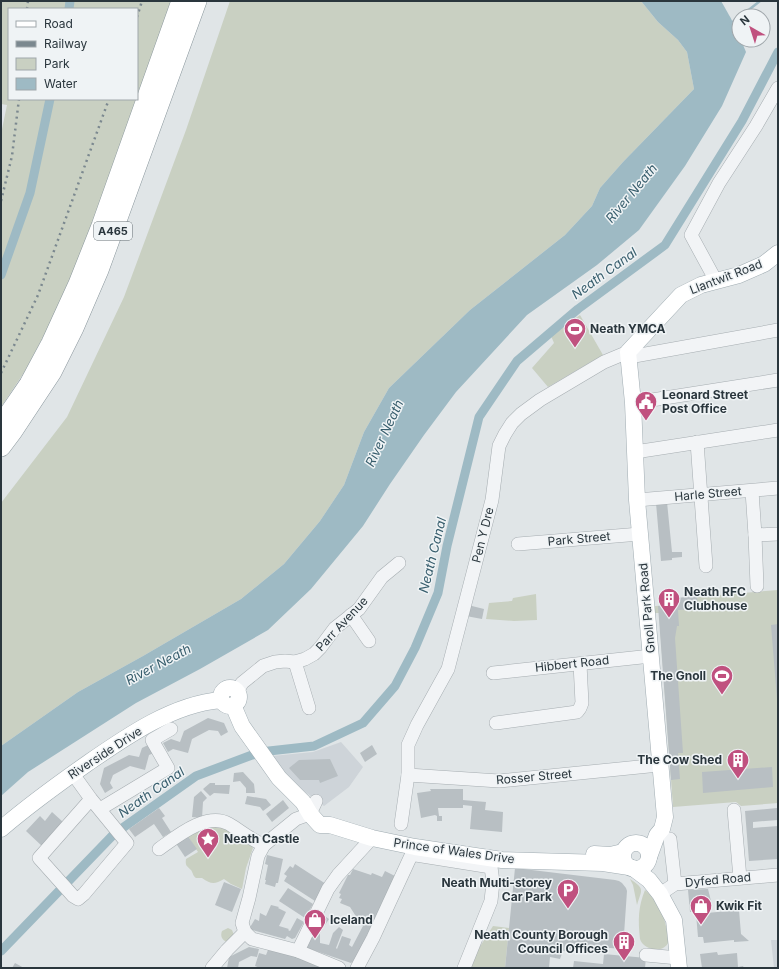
<svg xmlns="http://www.w3.org/2000/svg" width="779" height="969" viewBox="0 0 779 969" font-family="Inter,sans-serif">
<rect width="100%" height="100%" fill="#e0e5e7"/>
<!-- built -->
<g fill="#ced4d9">
<polygon points="341,742 363,767 349,787 324,806 296,785 285,774 272,756 313,752"/>
<polygon points="771,940 778,940 778,968 774,968"/>
</g>
<!-- green -->
<g fill="#c9d0c2" fill-rule="evenodd">
<path d="M1,1h173l-49,141 -64,161 -36,68 -24,36v-273l6,-29 -6,-1zM9,9h128v90h-128z"/>
<polygon points="230,1 641,1 658,22 678,40 687,52 694,89 623,162 600,188 592,206 565,235 470,310 389,388 364,432 344,485 320,521 284,564 241,599 143,656 78,692 1,746 1,503 67,417 124,297 186,130"/>
<polygon points="580,315 603,355 548,387 532,368 554,343 551,336"/>
<polygon points="778,590 778,803 741,806 736,802 673,807 659,613 655,613 655,606 671,605 671,599"/>
<polygon points="536,594 537,620 514,621 486,619 489,603 512,601 513,598"/>
<path d="M226,825l25,20 2,3 -7,20 -4,21 -11,-5 -7,-5c-10,6 -13,5 -22,-1h-6c-3,-2 -3,-5 -5,-8 -4,-4 -6,-4 -5,-11l12,-7 -11,-17 12,-7z"/>
<path d="M630,879c15,10 12,10 7,26l-4,-20z"/>
<path d="M645,890c18,14 20,31 24,51 -5,14 -26,9 -29,-2 -2,-19 -2,-32 5,-49z"/>
<polygon points="493,926 509,928 505,968 468,968 472,959"/>
<path d="M228,928l4,2 2,5 -7,7c-5,-2 -7,-6 -5,-11z"/>
</g>
<!-- water -->
<path fill="#9ebac4" d="M641,1h80c5,9 18,29 18,39h2l5,12 -24,54 -37,60 -46,64 -42,35 -70,50 -71,77 -32,43 -34,49 -27,42 -52,63 -43,41 -68,39 -64,34 -108,69 -27,24v-50l77,-54 65,-36 98,-57 43,-35 36,-43 24,-36 20,-53 25,-44 81,-78 95,-75 27,-29 8,-18 23,-26 71,-73 -7,-37 -9,-12 -20,-18z"/>
<g fill="none" stroke-linecap="round" stroke-linejoin="round">
<!-- stream -->
<g stroke="#9ebac4" stroke-width="2.5">
<polyline points="741,16 760,1"/>
<polyline points="730,24 739,17"/>
</g>
<!-- canal -->
<g stroke="#9ebac4" stroke-width="9">
<polyline points="69,9 70,1"/>
<polyline points="1,275 30,193 50,99"/>
<polyline points="1,951 114,834 196,776 252,755 269,751 314,746 363,723 395,686 415,648 438,593 447,546 479,417 517,361 578,309 665,245 742,121 778,52"/>
</g>
</g>
<!-- building -->
<g fill="#b8bfc3">
<polygon points="667,502 672,552 682,552 682,557 672,558 672,560 661,561 656,503"/>
<polygon points="697,596 698,609 678,610 679,626 677,626 675,638 683,753 678,753 680,779 671,780 658,606 676,605 676,598"/>
<polygon points="468,605 484,609 482,619 466,616"/>
<polygon points="778,624 778,699 777,699 771,625"/>
<polygon points="208,718 224,723 228,732 221,736 218,731 209,730 192,739 188,753 173,749 168,752 163,743 171,739 180,742 184,731"/>
<polygon points="150,744 154,753 149,755 145,770 130,766 113,775 110,783 113,788 105,793 100,784 104,768 129,755 139,757 142,748"/>
<polygon points="372,745 377,754 365,762 360,753"/>
<polygon points="330,759 338,776 320,783 319,780 300,780 289,768 299,760"/>
<polygon points="772,767 773,787 703,793 702,772"/>
<polygon points="243,772 254,784 255,793 246,793 246,788 240,781 233,782 234,773"/>
<polygon points="210,783 215,783 215,785 230,785 229,794 214,793 210,796 203,789"/>
<polygon points="430,789 463,789 463,800 486,802 485,810 503,812 502,832 470,829 472,806 463,805 463,808 438,808 439,816 442,816 442,821 437,821 437,816 435,815 421,818 417,793 431,791"/>
<polygon points="201,791 207,798 203,802 202,818 192,817 194,797"/>
<polygon points="247,796 266,799 271,805 263,811 260,807 245,804"/>
<polygon points="283,800 289,808 272,822 266,814"/>
<polygon points="159,808 165,816 162,818 171,832 163,837 154,824 135,837 129,829"/>
<polygon points="777,808 778,820 753,822 753,828 778,826 778,859 749,861 745,811"/>
<polygon points="52,812 63,822 43,847 26,831 40,816 45,821"/>
<polygon points="187,835 197,849 185,857 175,842"/>
<polygon points="267,855 283,859 278,883 276,883 275,887 265,884 266,880 265,880 268,865 265,864"/>
<polygon points="295,864 326,884 315,901 284,881 287,876 284,874 290,866 293,868"/>
<polygon points="515,868 615,880 619,881 622,883 626,888 627,891 623,949 584,946 583,953 563,951 560,959 550,957 549,968 505,968"/>
<polygon points="353,869 371,875 372,873 382,877 385,871 395,876 370,931 355,960 351,963 307,948 320,913 329,919 320,933 320,943 329,945 333,933 339,927 343,930 336,948 337,949 342,936 351,939 349,945 352,947 363,926 356,921 357,918 350,907 340,903 342,899 339,898 341,894 339,893 348,875 350,875"/>
<polygon points="224,882 241,889 232,912 215,905"/>
<polygon points="288,888 313,904 305,918 279,901"/>
<polygon points="708,889 711,901 701,901 702,904 711,904 711,911 690,912 688,890"/>
<polygon points="271,905 279,907 278,908 286,912 279,926 289,929 288,930 290,931 297,918 304,922 295,938 292,939 287,936 285,939 249,929 255,919 259,921 260,913 266,916"/>
<polygon points="739,910 741,934 749,941 734,942 734,940 704,943 703,937 698,937 696,914"/>
<polygon points="249,947 259,949 257,957 251,956 239,962 238,968 227,968 229,957"/>
<polygon points="268,950 288,954 325,968 260,968 255,966 259,953 266,955"/>
<polygon points="717,952 718,955 737,953 738,967 743,966 744,968 702,968 700,954"/>
<polygon points="604,954 646,958 645,968 573,968 574,961 603,964"/>
<polygon points="15,963 24,968 12,968"/>
</g>
<g fill="none" stroke-linecap="round" stroke-linejoin="round">
<!-- minor casing -->
<g stroke="#a6adb1" stroke-width="14">
<g id="minor">
<polyline points="716,281 691,235 719,183 756,126 778,88"/>
<polyline points="629,357 778,330"/>
<polyline points="633,403 778,380"/>
<polyline points="697,442 706,566"/>
<polyline points="635,452 778,430"/>
<polyline points="752,491 755,535 757,586"/>
<polyline points="637,500 778,488"/>
<polyline points="755,535 778,534"/>
<polyline points="518,544 640,534"/>
<polyline points="351,615 369,641"/>
<polyline points="295,662 309,708"/>
<polyline points="493,673 651,656"/>
<polyline points="237,692 242,683 263,666 275,662 285,661 295,662 305,659 314,654 320,648 335,628 359,609 382,577 399,563"/>
<polyline points="496,723 577,712 580,708 582,703 580,664"/>
<polyline points="73,774 91,799 127,843 84,894 78,899 73,896 39,858 91,799"/>
<polyline points="408,775 499,781 659,765"/>
<polyline points="316,801 310,814 296,819 264,845 258,856 249,898 242,923 245,932 252,939 298,951 339,968"/>
<polyline points="100,809 168,768 152,740 171,729"/>
<polyline points="734,810 740,878"/>
<polyline points="401,824 408,775 408,745 417,725 448,669 492,500 499,446 505,434 512,423 521,414 540,400 604,362 628,352"/>
<polyline points="670,839 675,884"/>
<path d="M159,849c17,-12 48,-38 70,-25 12,7 22,16 35,21"/>
<polyline points="416,855 491,867 493,882 491,901 464,968"/>
<polyline points="660,894 675,884 778,875"/>
<polyline points="298,951 328,889 338,875 372,838"/>
<polyline points="646,955 678,958"/>
<polyline points="212,968 227,950 245,932"/>
<polyline points="357,968 373,938 415,847"/>
</g>
</g>
<!-- major casing -->
<g stroke="#a0acb2" stroke-width="17">
<g id="major">
<circle cx="230" cy="697" r="9"/>
<polyline points="233,705 242,726 279,778 303,802 310,814 320,825 330,825 372,838 415,847 502,860 603,863 629,867"/>
<path d="M1,829c28,-24 57,-45 87,-66 39,-27 85,-59 133,-63"/>
<circle cx="636" cy="856" r="13"/>
<polyline points="594,854 610,855 623,852"/>
<polyline points="649,857 657,835 662,829 665,817 637,500 633,403 628,352 681,295 701,285 739,275 764,264 778,253"/>
<polyline points="633,868 649,880 660,894 674,920 679,968"/>
</g>
</g>
<!-- highway casing -->
<g stroke="#89969c" stroke-width="20">
<g id="highway">
<polyline points="1,425 29,384 51,343 78,284 101,226 181,1"/>
<polyline points="1,447 13,431 52,372 74,328 99,270 197,1"/>
</g>
</g>
<!-- minor -->
<use href="#minor" stroke="#f2f4f6" stroke-width="13"/>
<!-- major -->
<use href="#major" stroke="#fff" stroke-width="16"/>
<!-- highway -->
<use href="#highway" stroke="#fff" stroke-width="19"/>
<!-- rail -->
<g stroke="#7b888f" stroke-width="2.5" stroke-dasharray="2 4" stroke-linecap="butt">
<polyline points="27,9 28,1"/>
<polyline points="137,17 142,1"/>
<polyline points="1,201 12,156 19,99"/>
<polyline points="1,373 38,295 109,99"/>
</g>
</g>
<!-- icons -->
<defs>
<g id="stadium-pin" transform="scale(1.15)"><path d="M0 17L-7.5 6A9.5 9.5 0 1 1 7.5 6Z" fill="#c0517f" stroke="#eff3f5"/><path d="M0-5a6.5 5 0 1 0 0 10a6.5 5 0 1 0 0-10ZM-3.5-1.8h7v3.6h-7Z" fill="#fff"/></g>
<g id="civic-pin" transform="scale(1.15)"><path d="M0 17L-7.5 6A9.5 9.5 0 1 1 7.5 6Z" fill="#c0517f" stroke="#eff3f5"/><path d="M-.6-6.5H3V-4.5H.6V-3L4-1V1h2V6H-6V1h2V-1L-.6-3ZM-1.2 2.5V6h2.4V2.5Z" fill="#fff"/></g>
<g id="building-pin" transform="scale(1.15)"><path d="M0 17L-7.5 6A9.5 9.5 0 1 1 7.5 6Z" fill="#c0517f" stroke="#eff3f5"/><path d="M-4-6H4V6H1V3H-1V6H-4ZM-2.5-4.3h1.7v1.8h-1.7ZM.8-4.3h1.7v1.8H.8ZM-2.5-1h1.7V.8h-1.7ZM.8-1h1.7V.8H.8Z" fill="#fff"/></g>
<g id="sight-pin" transform="scale(1.15)"><path d="M0 17L-7.5 6A9.5 9.5 0 1 1 7.5 6Z" fill="#c0517f" stroke="#eff3f5"/><path d="M0-6L1.8-2.2L6-1.7L2.9 1.2L3.7 5.4L0 3.3L-3.7 5.4L-2.9 1.2L-6-1.7L-1.8-2.2Z" fill="#fff"/></g>
<g id="parking-pin" transform="scale(1.15)"><path d="M0 17L-7.5 6A9.5 9.5 0 1 1 7.5 6Z" fill="#c0517f" stroke="#eff3f5"/><path d="M-3.5-5.5H1a3.5 3.5 0 0 1 0 7H-1V5.5H-3.5ZM-1-3.4V-.6H.8a1.4 1.4 0 0 0 0-2.8Z" fill="#fff"/></g>
<g id="shop-pin" transform="scale(1.15)"><path d="M0 17L-7.5 6A9.5 9.5 0 1 1 7.5 6Z" fill="#c0517f" stroke="#eff3f5"/><path d="M-5-2.5h2.3a2.7 3.5 0 0 1 5.4 0H5L5.5 6h-11ZM-1.5-2.5h3a1.5 2.3 0 0 0-3 0Z" fill="#fff"/></g>
</defs>
<g fill-rule="evenodd">
<use href="#stadium-pin" x="575" y="329"/>
<use href="#civic-pin" x="646" y="402"/>
<use href="#building-pin" x="669" y="599"/>
<use href="#stadium-pin" x="722" y="676"/>
<use href="#building-pin" x="738" y="760"/>
<use href="#sight-pin" x="208" y="839"/>
<use href="#parking-pin" x="568" y="890"/>
<use href="#shop-pin" x="701" y="906"/>
<use href="#shop-pin" x="315" y="920"/>
<use href="#building-pin" x="624" y="942"/>
</g>
<g text-anchor="middle" stroke-width="3" stroke-linejoin="round" paint-order="stroke">
<!-- shield labels -->
<rect fill="#eff3f5" stroke="#656f74" stroke-width="1" x="94" y="222" width="38" height="18" rx="3"/>
<g font-size="11" font-weight="bold" fill="#2a363d">
<text x="113" y="235">A465</text>
</g>
<!-- street labels -->
<g font-size="12" fill="#2a363d" stroke="#eff3f5">
<text transform="translate(726 277) rotate(-21)" y="4">Llantwit Road</text>
<text transform="translate(708 494) rotate(-5)" y="4">Harle Street</text>
<text transform="translate(483 535) rotate(-76)" y="4">Pen Y Dre</text>
<text transform="translate(579 539) rotate(-5)" y="4">Park Street</text>
<text transform="translate(647 608) rotate(-95)" y="4">Gnoll Park Road</text>
<text transform="translate(342 624) rotate(-47)" y="4">Parr Avenue</text>
<text transform="translate(572 664) rotate(-6)" y="4">Hibbert Road</text>
<text transform="translate(105 753) rotate(-33)" y="4">Riverside Drive</text>
<text transform="translate(534 777) rotate(-5)" y="4">Rosser Street</text>
<text transform="translate(454 851) rotate(8)" y="4">Prince of Wales Drive</text>
<text transform="translate(718 880) rotate(-5)" y="4">Dyfed Road</text>
</g>
<!-- poi labels -->
<g font-size="12" font-weight="bold" fill="#2a363d" stroke="#eff3f5" text-anchor="start">
<text x="590" y="333">Neath YMCA</text>
<text x="662" y="399">Leonard Street<tspan x="662" dy="14">Post Office</tspan></text>
<text x="684" y="596">Neath RFC<tspan x="684" dy="14">Clubhouse</tspan></text>
<text x="706" y="680" text-anchor="end">The Gnoll</text>
<text x="722" y="764" text-anchor="end">The Cow Shed</text>
<text x="224" y="843">Neath Castle</text>
<text x="552" y="887" text-anchor="end">Neath Multi-storey<tspan x="552" dy="14">Car Park</tspan></text>
<text x="716" y="910">Kwik Fit</text>
<text x="330" y="924">Iceland</text>
<text x="608" y="939" text-anchor="end">Neath County Borough<tspan x="608" dy="14">Council Offices</tspan></text>
</g>
<!-- water labels -->
<g font-size="13" font-style="italic" fill="#385e6d" stroke="#eff3f5">
<text transform="translate(631 193) rotate(-50)" y="5">River Neath</text>
<text transform="translate(604 273) rotate(-36)" y="5">Neath Canal</text>
<text transform="translate(384 433) rotate(-65)" y="5">River Neath</text>
<text transform="translate(432 555) rotate(-76)" y="5">Neath Canal</text>
<text transform="translate(158 664) rotate(-28)" y="5">River Neath</text>
<text transform="translate(151 792) rotate(-35)" y="5">Neath Canal</text>
</g>
</g>
<!-- border -->
<rect width="779" height="969" fill="none" stroke="#2a363d" stroke-width="4"/>
<!-- legend -->
<rect x="8" y="8" width="130" height="92" fill="#eff3f5" stroke="#a0a7ab"/>
<rect x="16" y="21" width="20" height="6" fill="#ffffff" stroke="#a0a7ab"/>
<text x="44" y="28" font-size="12" fill="#2a363d">Road</text>
<rect x="16" y="41" width="20" height="6" fill="#7b888f" stroke="#a0a7ab"/>
<text x="44" y="48" font-size="12" fill="#2a363d">Railway</text>
<rect x="16" y="58" width="20" height="12" fill="#c9d0c2" stroke="#a0a7ab"/>
<text x="44" y="68" font-size="12" fill="#2a363d">Park</text>
<rect x="16" y="78" width="20" height="12" fill="#9ebac4" stroke="#a0a7ab"/>
<text x="44" y="88" font-size="12" fill="#2a363d">Water</text>
<!-- north arrow -->
<g transform="translate(751 28) rotate(321)"><circle r="19" fill="#eff3f5" stroke="#a0a7ab"/>
<path d="M0-3L7 15L0 10L-7 15Z" fill="#c0517f"/>
<text y="-6" font-size="11" font-weight="bold" text-anchor="middle" fill="#2a363d">N</text>
</g>
</svg>
